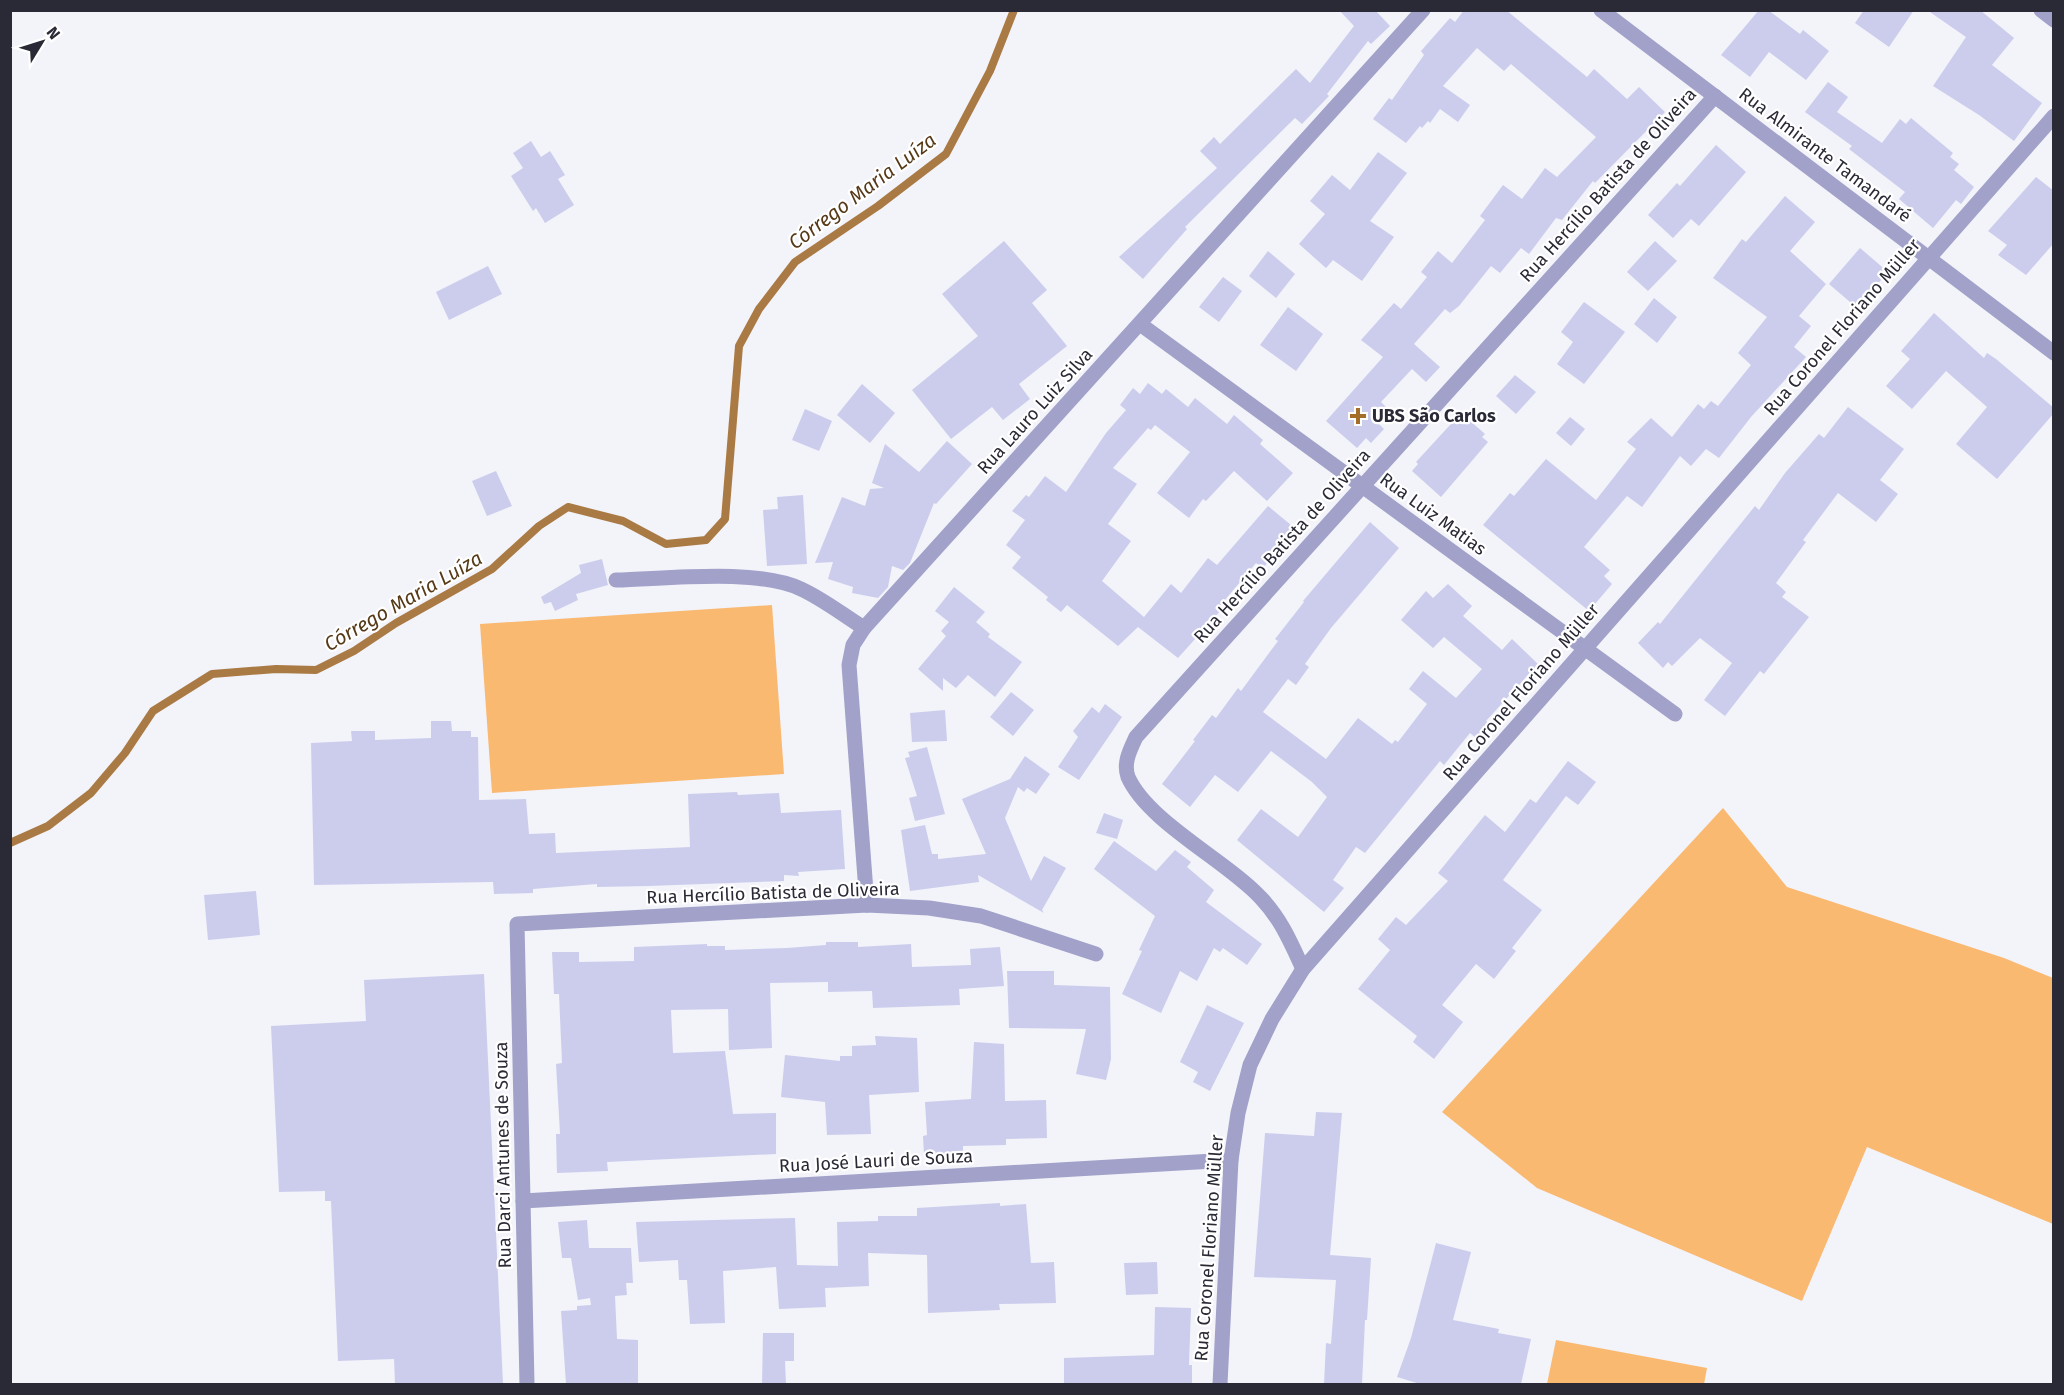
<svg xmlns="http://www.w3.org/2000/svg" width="2064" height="1395" viewBox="0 0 2064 1395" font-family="'Fira Sans',sans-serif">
<rect width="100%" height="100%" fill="#f3f3fa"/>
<!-- green -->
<g fill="#f9b971">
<polygon points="772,605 784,774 492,793 480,624"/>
<polygon points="1723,808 1787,887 2004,958 2053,978 2053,1224 1867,1147 1802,1301 1537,1188 1442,1112"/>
<polygon points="1556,1340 1707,1368 1704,1384 1547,1384"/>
</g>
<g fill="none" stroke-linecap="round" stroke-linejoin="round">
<!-- stream -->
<polyline stroke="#aa7a45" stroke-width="8" points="10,843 48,826 91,793 125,753 153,711 212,674 276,669 316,670 354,651 396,623 492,569 539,526 568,507 623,521 666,544 706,540 725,519 739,346 759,309 795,262 878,206 946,154 990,71 1014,10"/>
</g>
<!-- building -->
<g fill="#cccded">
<polygon points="1339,10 1375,10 1390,26 1371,44 1368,41 1327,94 1329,96 1302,124 1295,118 1185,227 1187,229 1143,279 1119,257 1217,168 1200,151 1214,137 1220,144 1296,69 1310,83 1354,26"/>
<polygon points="1464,10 1506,10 1587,77 1594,69 1627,99 1639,87 1665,112 1595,183 1593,181 1562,220 1556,218 1529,254 1521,248 1500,273 1491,266 1459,306 1450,313 1445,309 1414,344 1440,367 1426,382 1412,369 1381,402 1390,411 1378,423 1384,429 1371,443 1366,438 1357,448 1326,421 1383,357 1361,340 1394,303 1401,309 1427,277 1421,272 1438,251 1452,263 1485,220 1480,216 1503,185 1522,199 1545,168 1557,177 1596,137 1511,64 1504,71 1477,48 1443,86 1470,105 1458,122 1440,109 1430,123 1428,121 1422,128 1420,126 1406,143 1373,119 1389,98 1392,100 1424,55 1421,51 1450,18 1455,22"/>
<polygon points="1759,10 1768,10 1800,34 1803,30 1829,51 1806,80 1769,52 1750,77 1721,55"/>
<polygon points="1864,10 1914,10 1889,47 1855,23"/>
<polygon points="1927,10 1980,10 2014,38 1992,65 2042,103 2014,141 1979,115 1933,86 1966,37"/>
<polygon points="1828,82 1848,97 1837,112 1882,143 1900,119 1906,124 1911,118 1953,153 1950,157 1959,164 1954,170 1974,187 1961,204 1956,200 1933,228 1899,199 1905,192 1849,149 1852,146 1805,112"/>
<polygon points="531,141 541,157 550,151 565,175 558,179 574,205 545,223 536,208 533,211 511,176 523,168 513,153"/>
<polygon points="1716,145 1746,172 1699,226 1691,219 1673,238 1648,215 1677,183 1680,186"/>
<polygon points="1378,152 1407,173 1370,221 1394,237 1362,281 1333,260 1326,268 1299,244 1325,214 1310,201 1332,175 1350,190"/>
<polygon points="2036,177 2054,191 2054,243 2026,275 1998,255 2007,245 1988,231"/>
<polygon points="1785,196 1815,222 1790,251 1826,284 1799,316 1811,326 1794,347 1806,357 1751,417 1719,458 1706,449 1691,466 1680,456 1642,507 1627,496 1584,547 1610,570 1604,576 1612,584 1589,611 1483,525 1510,493 1514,496 1546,459 1596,500 1636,449 1627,442 1651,418 1672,437 1698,404 1704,409 1711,401 1718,406 1751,365 1738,353 1767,317 1713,278 1742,239 1746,242"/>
<polygon points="1004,241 1047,290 1032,303 1067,346 1019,384 1030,399 1003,420 992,407 951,439 912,390 978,336 942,294"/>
<polygon points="1655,241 1677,261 1648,291 1627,272"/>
<polygon points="1860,248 1888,272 1857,308 1829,284"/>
<polygon points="1268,251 1295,274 1276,298 1249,276"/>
<polygon points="488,266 502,294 449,320 436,292"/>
<polygon points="1223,277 1242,291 1219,322 1199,307"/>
<polygon points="1654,298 1677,317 1657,343 1634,324"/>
<polygon points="1584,302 1625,332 1584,384 1557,364 1573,342 1561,332"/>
<polygon points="1288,307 1323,334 1296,371 1260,345"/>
<polygon points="1934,313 1984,358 1987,353 1996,359 2054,408 2054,413 1997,479 1956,444 1987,407 1946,371 1912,409 1886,386 1910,359 1901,351"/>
<polygon points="1515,375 1536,392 1516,414 1496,396"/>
<polygon points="1148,383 1162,394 1166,389 1188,407 1195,398 1227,424 1234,415 1263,440 1260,444 1293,473 1267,501 1234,471 1206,501 1203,499 1189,518 1157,493 1190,452 1155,425 1151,430 1148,428 1113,468 1137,484 1108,524 1131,541 1102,581 1144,617 1171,584 1181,593 1208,558 1217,565 1268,506 1291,525 1288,528 1294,533 1263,568 1256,563 1219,607 1222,609 1178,658 1138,627 1118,646 1067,605 1061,612 1046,600 1048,597 1012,568 1021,557 1006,545 1025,520 1012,511 1026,495 1029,497 1045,476 1066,492 1106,433 1126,410 1120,405 1133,388 1140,394"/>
<polygon points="862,384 895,413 870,443 837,415"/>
<polygon points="1848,407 1904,449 1880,480 1898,494 1876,522 1838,493 1803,540 1806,542 1776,583 1786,592 1782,597 1809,617 1764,674 1760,671 1725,716 1704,700 1732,663 1700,638 1672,666 1668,662 1663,668 1638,643 1658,622 1660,624 1755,506 1759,510 1785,473 1819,434 1824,438"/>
<polygon points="805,409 832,421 819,451 792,440"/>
<polygon points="1461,413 1485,434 1482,437 1488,442 1441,497 1412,471 1418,464 1416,462"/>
<polygon points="1570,417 1585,429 1571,446 1556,433"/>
<polygon points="947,441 972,464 936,504 934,503 910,563 903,570 892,566 888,587 878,598 852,593 853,587 828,579 833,562 815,563 842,497 865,506 870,489 884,488 872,483 885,444 919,472"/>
<polygon points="496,471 512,506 487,516 472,481"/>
<polygon points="803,495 807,564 767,566 763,510 778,509 777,497"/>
<polygon points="1370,522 1399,548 1331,628 1305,664 1309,667 1296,685 1288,679 1263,712 1326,759 1358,718 1392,744 1395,740 1398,742 1427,704 1409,689 1423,671 1456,698 1482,669 1444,637 1433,648 1401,620 1426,591 1433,598 1448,584 1472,606 1463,616 1502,650 1512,639 1538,664 1486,721 1489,723 1476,738 1470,733 1444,765 1440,761 1365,853 1356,847 1333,880 1344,888 1324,912 1237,840 1261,809 1298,837 1327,797 1312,782 1271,751 1238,792 1215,775 1190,807 1162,784 1195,741 1193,740 1212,715 1216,718 1238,688 1241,691 1278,641 1275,639 1304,602 1303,601"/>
<polygon points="602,559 608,585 576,594 578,600 555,611 551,602 544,604 541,597 581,573 579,565"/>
<polygon points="954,587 985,612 976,622 990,634 988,637 1022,662 995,697 968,675 956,688 943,678 943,691 918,669 946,636 941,631 949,622 935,611"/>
<polygon points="1011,692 1034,710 1013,736 990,717"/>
<polygon points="1105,704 1122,717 1079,780 1058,767 1078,737 1073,731 1092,707 1099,713"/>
<polygon points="945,710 947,741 912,742 910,713"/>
<polygon points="431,721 451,721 452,731 471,731 471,737 478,737 479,800 526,799 529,834 555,833 556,853 690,847 688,794 737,792 738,795 779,793 781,813 841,810 845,869 798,872 799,876 784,875 784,881 649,886 597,887 597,884 533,889 533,893 494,894 493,882 314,885 311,743 352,741 351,731 375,731 375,740 431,738"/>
<polygon points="927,747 945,814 915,821 909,798 917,796 905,758 910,757 908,752"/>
<polygon points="1025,756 1050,774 1036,794 1027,788 1024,792 1018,787 1005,818 1031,881 1044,856 1066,868 1042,910 1044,913 978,875 979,882 910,891 901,830 925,825 932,854 938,854 938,859 986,854 962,799 1010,779"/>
<polygon points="1568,761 1596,782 1578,805 1566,796 1503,880 1542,910 1512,948 1516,951 1494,979 1476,964 1442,1005 1463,1022 1434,1059 1413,1042 1417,1036 1358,989 1390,950 1378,939 1396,917 1406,925 1448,881 1438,873 1485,815 1505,832 1530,799 1536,803"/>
<polygon points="1104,813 1123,820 1117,839 1096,833"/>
<polygon points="1114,841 1156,871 1175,850 1191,862 1187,867 1214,890 1206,902 1262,944 1247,965 1223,948 1220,952 1214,948 1197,981 1180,971 1161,1013 1122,994 1142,951 1139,950 1155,916 1094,869"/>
<polygon points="256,891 260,935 208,940 204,895"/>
<polygon points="826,942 858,942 858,947 911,944 912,967 971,965 970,949 1000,947 1004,986 959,989 960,1005 873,1008 872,991 828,992 828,982 770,983 772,1048 729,1050 728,1009 671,1010 673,1053 725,1051 733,1114 776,1113 776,1154 607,1162 608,1171 557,1173 556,1134 560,1134 556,1064 562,1063 559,994 554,994 552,952 579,952 579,962 634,961 634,947 707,944 707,946 725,946 725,950 787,948 826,945"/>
<polygon points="1007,971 1054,971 1054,985 1110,987 1111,1059 1106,1080 1076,1074 1086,1029 1009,1028"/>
<polygon points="484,974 503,1384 395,1384 394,1359 338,1361 331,1201 325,1201 325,1191 279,1192 271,1026 366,1021 364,980"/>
<polygon points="1207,1005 1244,1023 1210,1091 1193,1082 1198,1072 1180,1062"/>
<polygon points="875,1036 917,1038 919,1092 869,1095 871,1134 827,1135 825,1102 781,1097 785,1055 840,1061 840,1056 852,1056 852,1046 876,1045"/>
<polygon points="974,1042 1004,1044 1005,1101 1046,1100 1047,1138 1006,1139 1006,1145 963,1146 963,1152 924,1155 923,1136 927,1135 925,1102 971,1099"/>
<polygon points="1316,1112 1342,1113 1330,1255 1371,1258 1367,1320 1365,1320 1362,1384 1324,1384 1326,1343 1331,1344 1336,1280 1254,1277 1265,1133 1314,1136"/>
<polygon points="1000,1203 1000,1206 1026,1204 1031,1263 1054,1262 1056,1303 999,1304 1000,1310 928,1313 927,1255 868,1253 869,1286 825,1288 826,1307 779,1309 776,1267 723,1271 725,1323 690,1324 687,1280 679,1280 678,1260 639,1262 636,1222 795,1218 797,1265 838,1266 837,1222 878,1221 878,1216 917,1216 917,1208"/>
<polygon points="587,1220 589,1248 631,1248 633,1283 626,1283 627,1295 615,1296 617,1339 638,1340 638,1384 566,1384 561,1311 577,1310 577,1306 591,1305 590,1298 578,1300 571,1258 562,1258 558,1222"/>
<polygon points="1436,1243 1471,1252 1453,1320 1499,1329 1498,1333 1531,1339 1521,1384 1420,1384 1397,1377 1411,1338"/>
<polygon points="1157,1262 1158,1294 1126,1295 1124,1263"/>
<polygon points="1155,1307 1191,1308 1189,1365 1192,1365 1192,1384 1064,1384 1064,1358 1154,1355"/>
<polygon points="763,1333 794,1333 794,1361 785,1361 786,1384 762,1384"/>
</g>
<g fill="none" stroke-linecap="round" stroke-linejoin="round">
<!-- minor -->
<g stroke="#a1a1c9" stroke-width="15">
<polyline points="1601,10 2054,353"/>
<polyline points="2041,10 2054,20"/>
<polyline points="1140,324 1675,714"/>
<path d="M616,580c50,-1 141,-12 185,9 22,10 42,26 63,39"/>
<polyline points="867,905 849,665 853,645 864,628 1423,10"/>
<path d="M1303,969c-12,-26 -22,-50 -42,-71 -34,-37 -113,-76 -133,-121 -5,-14 2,-27 8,-40l579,-641"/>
<polyline points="523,1201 1231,1160"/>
<polyline points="527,1384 517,924 867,905 929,908 981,916 1096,954"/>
<polyline points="1220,1384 1231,1160 1238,1113 1250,1065 1272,1019 1303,969 2054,116"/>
</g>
</g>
<!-- markers -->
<path fill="#a46d29" stroke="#fff" stroke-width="2" d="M1355 407h6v6h6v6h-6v6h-6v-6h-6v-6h6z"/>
<g text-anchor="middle" stroke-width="4.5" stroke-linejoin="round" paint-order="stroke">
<!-- street labels -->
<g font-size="18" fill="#2a2a36" stroke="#fff">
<text transform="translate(1825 155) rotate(37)" y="6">Rua Almirante Tamandaré</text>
<text transform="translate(1608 185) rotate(-48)" y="6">Rua Hercílio Batista de Oliveira</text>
<text transform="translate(1842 327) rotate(-49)" y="6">Rua Coronel Floriano Müller</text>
<text transform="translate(1035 411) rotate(-48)" y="6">Rua Lauro Luiz Silva</text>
<text transform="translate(1433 514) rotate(36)" y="6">Rua Luiz Matias</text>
<text transform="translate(1282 546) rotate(-48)" y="6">Rua Hercílio Batista de Oliveira</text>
<text transform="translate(1521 692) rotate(-49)" y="6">Rua Coronel Floriano Müller</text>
<text transform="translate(773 893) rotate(-2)" y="6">Rua Hercílio Batista de Oliveira</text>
<text transform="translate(503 1155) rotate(-91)" y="6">Rua Darci Antunes de Souza</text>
<text transform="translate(876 1161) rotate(-3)" y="6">Rua José Lauri de Souza</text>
<text transform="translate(1209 1248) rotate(-86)" y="6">Rua Coronel Floriano Müller</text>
</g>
<!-- poi labels -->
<g font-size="18" font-weight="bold" fill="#2a2a36" stroke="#fff" text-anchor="start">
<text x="1372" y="422">UBS São Carlos</text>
</g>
<!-- water labels -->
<g font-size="20" font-style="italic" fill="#563a18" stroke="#fff">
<text transform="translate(862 191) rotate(-37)" y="7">Córrego Maria Luíza</text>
<text transform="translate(403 601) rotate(-30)" y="7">Córrego Maria Luíza</text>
</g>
</g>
<!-- border -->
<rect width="2064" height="1395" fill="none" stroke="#2a2a36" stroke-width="24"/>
<!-- north arrow -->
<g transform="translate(42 42) rotate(52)" stroke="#ffffff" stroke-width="4.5" paint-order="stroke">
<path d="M0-4.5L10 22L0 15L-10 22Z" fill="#2a2a36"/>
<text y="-9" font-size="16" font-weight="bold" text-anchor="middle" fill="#2a2a36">N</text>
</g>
</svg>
